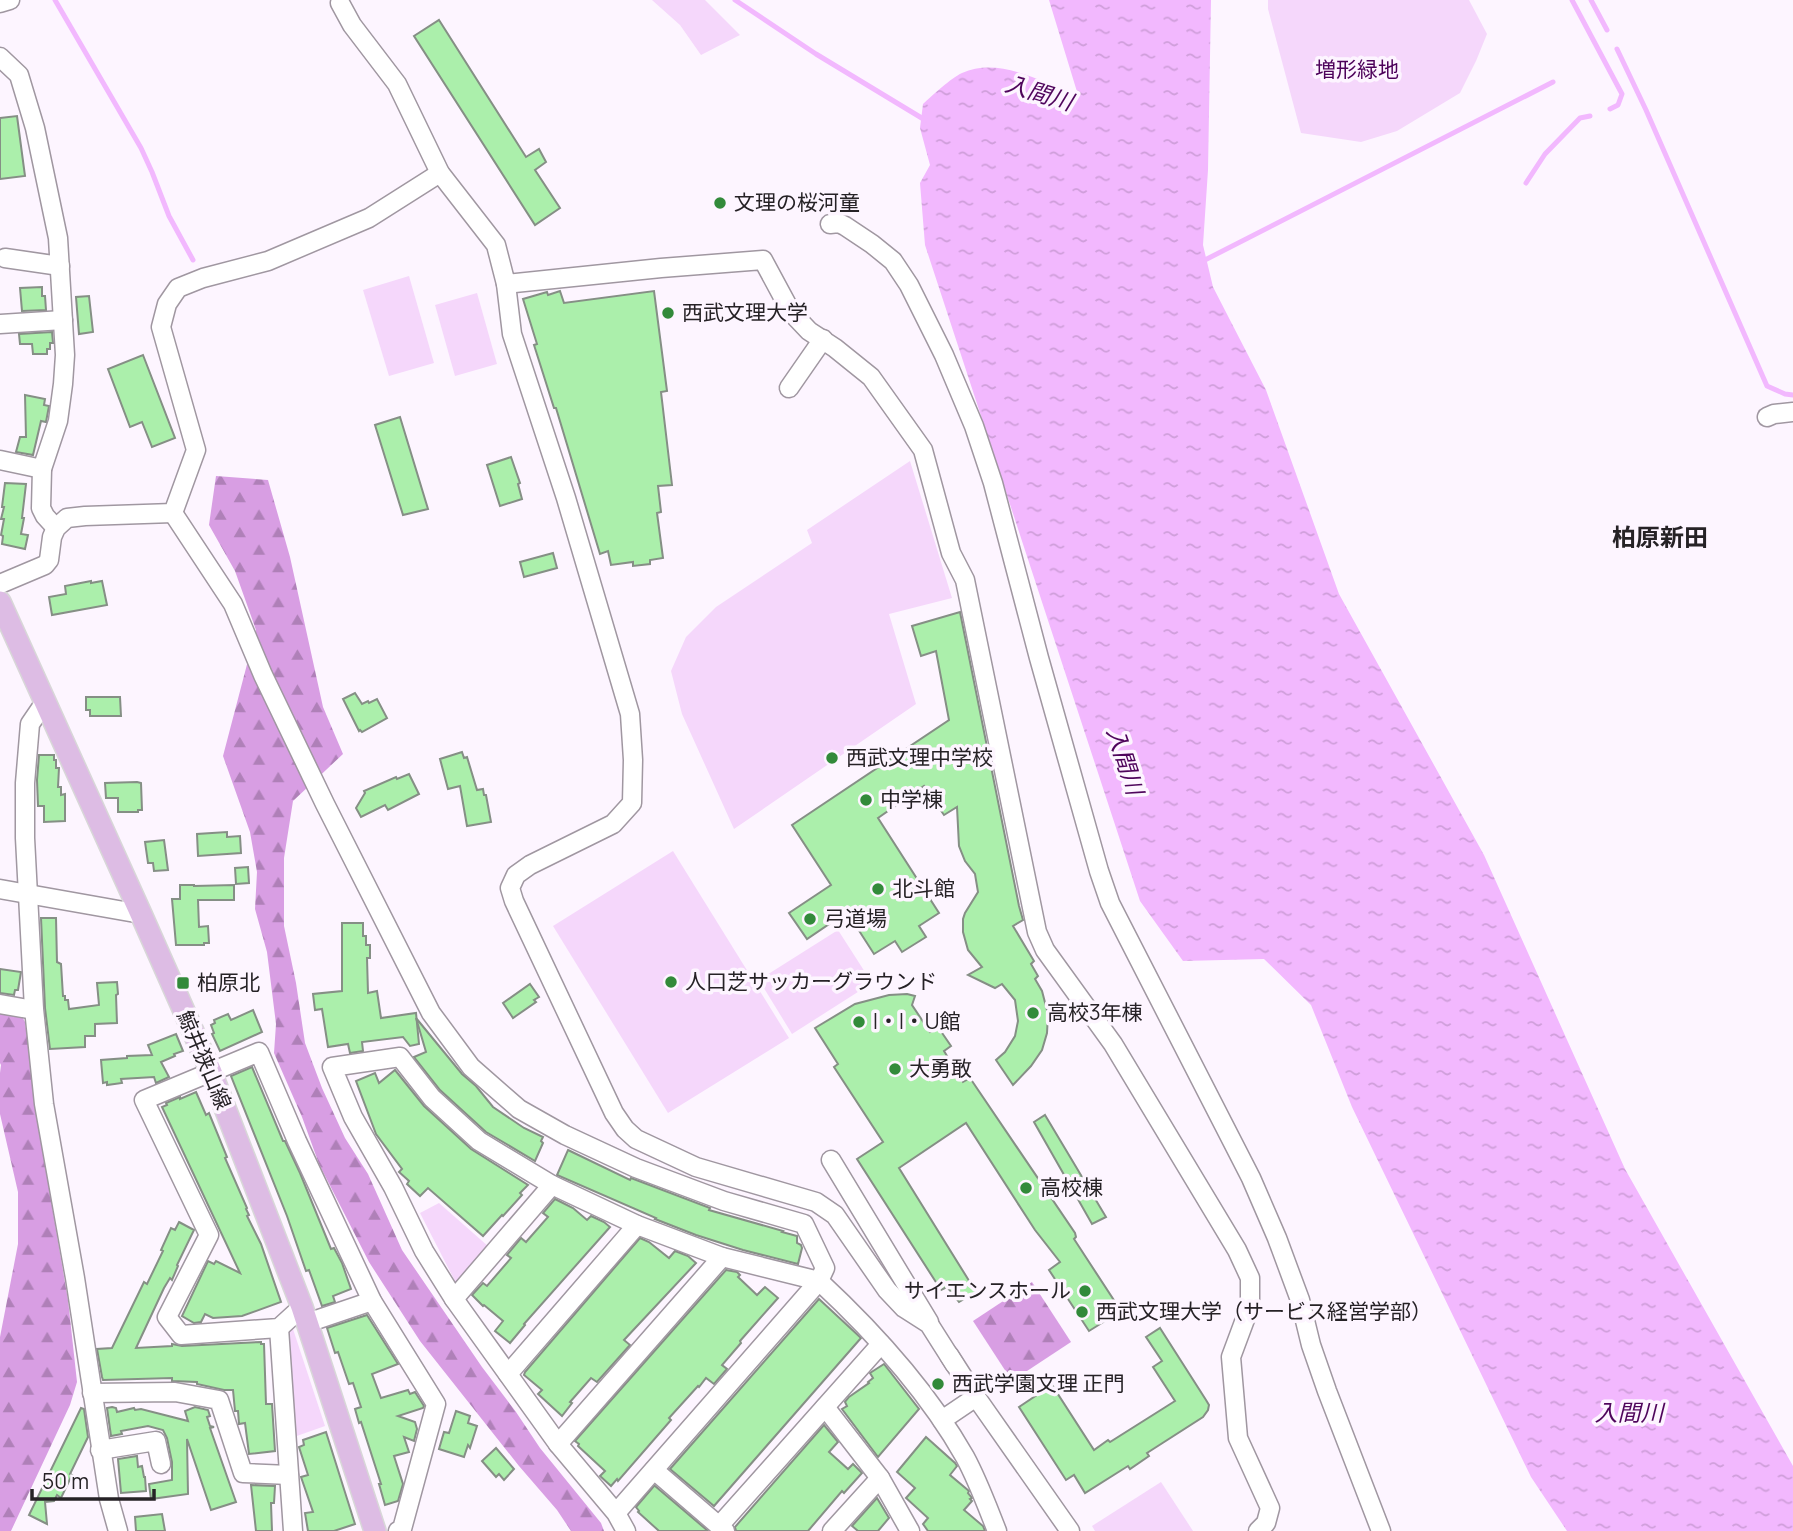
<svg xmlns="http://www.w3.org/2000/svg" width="1793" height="1531" viewBox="0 0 1793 1531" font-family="Manrope,'Noto Sans JP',sans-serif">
<defs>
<pattern id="forest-firs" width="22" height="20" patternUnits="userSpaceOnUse" patternTransform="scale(1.75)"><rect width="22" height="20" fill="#d89ee3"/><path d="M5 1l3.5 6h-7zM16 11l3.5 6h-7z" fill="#af80b8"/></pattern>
<pattern id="water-ripples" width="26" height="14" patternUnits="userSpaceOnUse" patternTransform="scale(1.75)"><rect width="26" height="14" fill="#f2b8fe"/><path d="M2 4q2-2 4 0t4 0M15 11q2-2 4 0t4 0" fill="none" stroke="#cf9eda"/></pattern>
</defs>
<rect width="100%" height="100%" fill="#fdf5ff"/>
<!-- forest -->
<g fill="url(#forest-firs)">
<polygon points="216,476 268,480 290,557 323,707 343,754 293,801 284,858 284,926 296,983 305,1043 322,1088 345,1138 368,1174 402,1250 482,1367 516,1412 540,1448 601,1523 604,1531 571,1531 557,1510 519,1466 420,1341 369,1262 319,1164 302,1117 274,1053 276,1024 267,952 255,909 257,872 250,832 223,756 256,630 235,571 209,525"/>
<polygon points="0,1010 21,1014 25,1022 51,1200 68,1300 77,1382 70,1405 11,1531 0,1531 0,1337 18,1244 18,1192 0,1114 0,1073 1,1065 0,1063"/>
<polygon points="1032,1282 1071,1342 1012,1381 973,1321"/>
</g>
<!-- park -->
<g fill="#f5d7fb">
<polygon points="652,0 705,0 740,35 701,55 680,25"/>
<polygon points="1268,0 1469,0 1487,34 1476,61 1460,93 1397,131 1361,142 1301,133 1268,9"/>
<polygon points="409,276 434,363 389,376 363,290"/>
<polygon points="477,293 497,364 455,376 435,305"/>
<polygon points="910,461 952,598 889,614 916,704 734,829 682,714 671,671 686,637 716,607 812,543 807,530"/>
<polygon points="673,851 789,1038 668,1113 553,926"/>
<polygon points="838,930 872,983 792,1034 759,980"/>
<polygon points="439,1203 489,1247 456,1283 420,1213"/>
<polygon points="292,1326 325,1426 294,1437 287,1333"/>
<polygon points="1161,1482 1193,1531 1095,1531 1092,1526"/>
</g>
<!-- water -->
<path fill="url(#water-ripples)" d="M1049,0h162l-3,170 -5,75 10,42 53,103 73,204 145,261 141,314 168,297v65h-226l-36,-54 -179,-370 -41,-102 -47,-46 -81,2 -43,-60 -215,-656 -5,-62 10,-18 -10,-37 3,-24c10,-9 28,-26 39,-31 38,-17 81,10 116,22z"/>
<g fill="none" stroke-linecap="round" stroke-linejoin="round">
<!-- stream -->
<g stroke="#f2b8fe" stroke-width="5">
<polyline points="55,0 141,148 152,172 169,216 193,260"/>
<polyline points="735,0 816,54 925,120"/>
<polyline points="1572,0 1622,94 1618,105 1610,109"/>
<polyline points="1591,0 1607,30"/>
<polyline points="1617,49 1646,110 1767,386 1785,394 1793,395"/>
<polyline points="1526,183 1545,154 1580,118 1590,116"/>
<polyline points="1201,262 1553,82"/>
</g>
</g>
<!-- building -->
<g fill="#abefab" stroke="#858f85" stroke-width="2">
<polygon points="439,20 526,157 539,149 546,162 535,170 560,208 535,225 414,36"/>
<polygon points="17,116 25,176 0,179 0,118"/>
<polygon points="42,287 42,296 45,296 46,310 22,311 20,288"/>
<polygon points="560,291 564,303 654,291 667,391 661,392 672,485 658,486 661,512 657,513 663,558 650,560 650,564 633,566 633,562 611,565 608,551 600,554 556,408 554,408 534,345 537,344 523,299 547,292 548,295"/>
<polygon points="89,296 93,332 79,334 76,297"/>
<polygon points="52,332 53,343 50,343 50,349 47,349 47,354 33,354 32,344 20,344 19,334"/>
<polygon points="143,355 175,438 152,447 142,422 130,427 108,369"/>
<polygon points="25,395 45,399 44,405 49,406 46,422 41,421 33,455 16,452 20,437 26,437"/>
<polygon points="400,417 428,509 403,515 375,425"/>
<polygon points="511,457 520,483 518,484 522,499 500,506 487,465"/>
<polygon points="5,483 26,484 22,518 24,518 21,534 28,535 25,549 2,544 3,536 1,535 4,519 1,519 4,507 2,507"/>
<polygon points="553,553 557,568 524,577 520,562"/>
<polygon points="91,581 91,583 102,581 107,605 52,615 49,597 66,594 65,586"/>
<polygon points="960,612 1019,906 1023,920 1013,926 1034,961 1031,964 1038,976 1035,979 1042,991 1048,1014 1047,1033 1042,1050 1031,1066 1013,1085 996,1060 1005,1052 1015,1036 1018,1021 1015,1000 1002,984 995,988 968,975 982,967 968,950 963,932 963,919 965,913 978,892 975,874 965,861 959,846 957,807 944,815 924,786 878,818 939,913 919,926 926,937 902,952 895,941 874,954 847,912 807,939 789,913 831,885 792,825 949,720 936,651 921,656 912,626"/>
<polygon points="355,693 362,704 368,701 369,703 377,699 387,718 362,732 360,730 359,731 343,699"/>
<polygon points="86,697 120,697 121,716 90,716 90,710 86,710"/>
<polygon points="462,752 464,758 467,757 477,790 483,789 484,795 486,795 491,822 467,826 460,786 448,789 440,759"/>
<polygon points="39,755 54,755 54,760 56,760 56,768 59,768 58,787 61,787 61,795 65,794 65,821 44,822 44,806 38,806 37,780"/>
<polygon points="409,774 419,794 388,810 385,805 361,817 356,808 365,793 364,791 396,777 397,779"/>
<polygon points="137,782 141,783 142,810 138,810 138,812 118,812 118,798 106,798 105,783"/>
<polygon points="227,832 227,837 240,836 241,853 198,856 197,834"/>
<polygon points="164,840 168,870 154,871 153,863 148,863 145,842"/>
<polygon points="248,867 249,883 236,884 235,868"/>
<polygon points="180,885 194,885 194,886 234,885 234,900 198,900 199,927 208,926 209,943 204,943 204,945 176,945 172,899 180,899"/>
<polygon points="41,918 56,918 57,962 61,964 63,996 65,996 65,1000 68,1000 69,1009 99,1005 97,983 117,982 118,994 116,995 117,1023 95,1024 95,1036 85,1036 85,1047 50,1049 45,1008"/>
<polygon points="342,923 363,923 363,936 366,936 366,945 370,945 370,958 367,958 368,993 377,991 381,1018 416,1013 419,1044 410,1046 403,1037 362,1042 363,1051 350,1053 348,1044 328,1047 322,1009 315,1010 313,994 342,991"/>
<polygon points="0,969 21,972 18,990 15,990 14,995 0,993"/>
<polygon points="530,984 539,997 534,1000 536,1002 513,1018 503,1003"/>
<polygon points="907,994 915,996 912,1005 930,1032 938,1027 951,1046 944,1051 963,1082 970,1078 1075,1233 1076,1237 1074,1239 1121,1311 1089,1331 1049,1270 1060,1262 1035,1230 966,1123 899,1168 976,1292 959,1302 947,1287 941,1290 857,1159 883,1142 834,1067 838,1064 815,1028 855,1004 889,995"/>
<polygon points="253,1010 262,1032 220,1051 212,1034 214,1033 211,1025 215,1023 214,1020 228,1014 231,1020"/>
<polygon points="416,1018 462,1074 476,1086 493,1107 524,1128 543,1137 541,1141 543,1143 535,1161 486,1132 440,1090 414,1057 426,1052"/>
<polygon points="176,1034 183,1051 174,1054 175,1056 161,1062 169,1077 156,1083 154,1077 121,1079 122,1083 107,1085 107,1082 103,1083 101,1060 127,1058 127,1056 152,1055 148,1045"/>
<polygon points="252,1067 283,1141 285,1141 300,1173 331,1249 334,1248 342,1263 351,1289 333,1296 335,1302 322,1306 309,1270 306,1271 287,1216 231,1076"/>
<polygon points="395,1070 424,1106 471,1149 528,1185 520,1193 522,1195 503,1216 502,1215 483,1236 428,1188 420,1196 407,1184 409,1181 399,1172 402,1169 376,1134 356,1081 375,1073 379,1083"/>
<polygon points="196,1092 206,1115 209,1113 227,1157 225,1158 247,1208 246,1209 249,1215 247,1216 261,1244 281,1302 242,1316 213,1318 205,1314 201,1322 194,1323 182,1316 208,1261 214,1264 216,1261 240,1273 162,1107 167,1105 166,1103 180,1097 180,1099"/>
<polygon points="1045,1115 1106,1217 1092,1224 1034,1122"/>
<polygon points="568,1150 630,1180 631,1178 710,1208 709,1210 783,1231 782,1232 797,1236 797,1243 801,1245 802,1248 798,1264 743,1250 696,1235 655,1219 656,1218 557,1175"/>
<polygon points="555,1199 573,1208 587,1220 591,1216 604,1222 610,1227 524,1324 525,1325 510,1343 495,1331 503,1321 484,1305 483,1306 472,1295 483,1283 487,1286 511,1258 507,1255 521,1238 526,1242 548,1217 543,1213"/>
<polygon points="179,1222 194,1230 177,1265 178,1266 172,1280 170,1278 164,1288 136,1348 172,1346 172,1344 182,1346 261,1342 261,1344 264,1344 266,1404 272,1404 275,1451 249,1454 245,1423 239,1424 238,1411 235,1411 233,1390 224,1390 197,1384 197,1382 172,1381 172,1378 103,1380 102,1377 97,1349 112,1348 144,1282 147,1284 163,1251 161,1250 171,1228 175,1230"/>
<polygon points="640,1238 649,1242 669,1258 675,1251 688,1256 696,1263 624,1340 630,1345 597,1382 591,1378 570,1402 572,1403 562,1416 538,1394 542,1390 524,1375 525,1372"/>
<polygon points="726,1270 737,1272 740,1275 738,1277 757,1295 765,1287 778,1298 740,1341 741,1343 722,1365 727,1369 714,1384 706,1378 699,1387 698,1386 669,1418 671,1420 618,1481 617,1479 611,1486 600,1476 605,1471 578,1446 579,1444 575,1441"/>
<polygon points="819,1299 861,1338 714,1506 670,1469"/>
<polygon points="367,1315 398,1364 372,1374 381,1398 408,1390 410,1394 415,1392 424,1406 423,1408 398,1416 415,1422 417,1429 414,1441 404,1437 409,1452 394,1456 403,1484 398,1501 385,1505 379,1484 381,1484 361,1422 359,1423 355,1409 361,1407 353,1383 349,1384 338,1352 335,1353 327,1328"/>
<polygon points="1160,1328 1206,1400 1209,1405 1208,1410 1203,1417 1147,1453 1149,1456 1130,1469 1128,1466 1085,1493 1074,1475 1066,1480 1019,1407 1052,1385 1094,1450 1108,1440 1110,1442 1175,1401 1153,1367 1162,1361 1146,1337"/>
<polygon points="884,1364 919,1409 878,1457 842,1409 847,1406 845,1402 849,1397 869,1383 868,1382 873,1378 870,1373"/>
<polygon points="112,1407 116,1408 117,1412 134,1408 135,1410 141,1409 188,1421 185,1411 195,1407 208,1410 210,1416 207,1417 210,1426 214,1427 210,1428 236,1502 211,1510 187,1439 188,1494 151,1499 149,1484 172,1480 172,1462 167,1438 163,1430 148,1426 121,1431 122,1434 111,1436 107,1408"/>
<polygon points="81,1408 84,1409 88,1437 70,1474 72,1475 61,1498 57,1495 54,1501 45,1502 47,1524 29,1515"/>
<polygon points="456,1411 470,1416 468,1423 477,1426 470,1448 468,1445 464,1457 439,1449 444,1432 449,1433"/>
<polygon points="824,1425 838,1442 829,1452 848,1469 853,1464 862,1473 844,1493 842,1491 808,1531 736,1531 735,1527"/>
<polygon points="326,1432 355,1524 334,1531 308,1531 305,1513 313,1512 301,1477 308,1475 299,1447 304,1445 303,1440"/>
<polygon points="926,1437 955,1463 957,1466 950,1475 969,1491 968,1493 972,1498 970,1499 972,1501 964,1510 983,1526 985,1531 928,1531 923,1524 928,1518 906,1498 915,1488 897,1472"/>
<polygon points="496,1448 514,1469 504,1480 499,1474 496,1477 482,1461"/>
<polygon points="137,1456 138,1467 142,1466 144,1477 145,1477 146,1491 121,1493 118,1459"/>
<polygon points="251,1485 275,1486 274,1503 271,1503 272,1531 256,1531"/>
<polygon points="654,1486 655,1486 708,1531 659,1531 638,1512 639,1511 636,1507"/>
<polygon points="877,1498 889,1518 878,1531 858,1531 852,1526"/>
<polygon points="162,1514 165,1531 136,1531 135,1517"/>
</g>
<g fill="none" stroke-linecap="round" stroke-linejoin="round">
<!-- minor casing -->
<g stroke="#a097a1" stroke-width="21">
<g id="minor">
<polyline points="0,3 10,0"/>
<polyline points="340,3 352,25 397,84 440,173 496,245 506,284 661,268 763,260 791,312 809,331 835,348 871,377 923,450 951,553 965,580 1037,932 1045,950 1113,1044 1237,1250 1250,1278 1250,1306 1231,1357 1238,1438 1270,1508 1266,1523 1258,1531"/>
<polyline points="0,57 19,75 35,128 58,238 65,355 63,384 58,421 42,469 41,508 45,516 56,528"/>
<polyline points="830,224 839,223 845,226 872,244 893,261 909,285 944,355 974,426 993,483 1039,658 1099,871 1110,903 1251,1178 1277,1238 1300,1300 1311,1345 1327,1391 1381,1531"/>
<polyline points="5,258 60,266"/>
<polyline points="506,284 512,334 566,498 630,714 633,760 632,803 613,824 530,865 516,875 510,888 514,901 614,1113 625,1129 636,1139 696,1167 816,1202 835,1215 887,1290 904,1308 929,1324 955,1365"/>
<polyline points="0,324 63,320"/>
<polyline points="789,388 823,339"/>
<polyline points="1767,417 1774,414 1793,412"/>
<polyline points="0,460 42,469"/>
<path d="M173,513l60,91 30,71 62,129 106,209 40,54 48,42 46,26 71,33 88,33 80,23 21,44 -6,13c56,52 108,109 146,176 13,24 22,49 32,74"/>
<polyline points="0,584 45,565 49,560 52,537 56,528 67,518 85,516 173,513 196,450 161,327 167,304 178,288 203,278 268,261 369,218 440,173"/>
<polyline points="45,702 30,724 25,783 25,838 34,1009 44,1104 75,1278 109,1499 118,1531"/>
<polyline points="0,889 141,914"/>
<polyline points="0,1004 34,1010"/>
<polyline points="831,1160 929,1322"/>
<polyline points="454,1299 552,1185"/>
<polyline points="302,1307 279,1328 181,1335 167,1317 209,1235 144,1100 259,1052 297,1141 372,1301 436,1404 402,1529 398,1531"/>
<polyline points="307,1323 372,1301"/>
<polyline points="279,1328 293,1531"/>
<polyline points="949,1355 976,1397 1070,1531"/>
<polyline points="508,1374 637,1225"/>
<polyline points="92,1393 175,1392 219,1400 243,1473 289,1475"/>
<polyline points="825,1407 880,1478 910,1531"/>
<polyline points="942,1420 976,1397"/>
<polyline points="558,1444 722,1257"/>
<polyline points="100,1450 156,1441 161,1464"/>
<polyline points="654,1470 725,1531"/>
<polyline points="616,1513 819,1281 722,1257 637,1225 552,1185 479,1141 432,1098 400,1057 332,1067 353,1117 393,1187 424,1251 454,1299 558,1444 616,1513 626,1531"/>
<polyline points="719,1526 881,1344"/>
<polyline points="832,1531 880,1478"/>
</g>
</g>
<!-- major casing -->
<g stroke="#d8d7d8" stroke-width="24">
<polyline id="major" points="0,602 141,914 211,1072 302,1307 375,1531"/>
</g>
<!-- minor -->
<use href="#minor" stroke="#fff" stroke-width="18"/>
<!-- major -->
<use href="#major" stroke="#ddbce4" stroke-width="21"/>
</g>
<!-- markers -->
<g fill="#328a3a" stroke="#fdf5ff" stroke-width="2.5">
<circle cx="720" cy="203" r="7"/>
<circle cx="668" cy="313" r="7"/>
<circle cx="832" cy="758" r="7"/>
<circle cx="866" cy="800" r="7"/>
<circle cx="878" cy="889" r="7"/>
<circle cx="810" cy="919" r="7"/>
<circle cx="671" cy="982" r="7"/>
<rect x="176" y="976" width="14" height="14" rx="3.5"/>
<circle cx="1033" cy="1013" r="7"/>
<circle cx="859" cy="1022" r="7"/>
<circle cx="895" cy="1069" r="7"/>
<circle cx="1026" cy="1188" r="7"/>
<circle cx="1085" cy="1291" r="7"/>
<circle cx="1082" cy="1312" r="7"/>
<circle cx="938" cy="1384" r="7"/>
</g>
<g text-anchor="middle" stroke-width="7" stroke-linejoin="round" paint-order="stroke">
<!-- park labels -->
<g font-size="21" fill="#4d025a" stroke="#fdf5ff">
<text x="1357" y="77">増形緑地</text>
</g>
<!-- poi labels -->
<g font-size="21" fill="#262226" stroke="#fdf5ff" text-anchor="start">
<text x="734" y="210">文理の桜河童</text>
<text x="682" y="320">西武文理大学</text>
<text x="846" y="765">西武文理中学校</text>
<text x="880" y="807">中学棟</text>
<text x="892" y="896">北斗館</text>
<text x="824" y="926">弓道場</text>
<text x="685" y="989">人口芝サッカーグラウンド</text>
<text x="197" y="990">柏原北</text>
<text x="1047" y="1020">高校3年棟</text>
<text x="873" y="1029">I・I・U館</text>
<text x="909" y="1076">大勇敢</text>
<text x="1040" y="1195">高校棟</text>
<text x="1071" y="1298" text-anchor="end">サイエンスホール</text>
<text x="1096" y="1319">西武文理大学（サービス経営学部）</text>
<text x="952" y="1391">西武学園文理 正門</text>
</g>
<!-- street labels -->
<g font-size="21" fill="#262226" stroke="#fdf5ff">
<text transform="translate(204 1060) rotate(67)" y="7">鯨井狭山線</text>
</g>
<!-- water labels -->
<g font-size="23" font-style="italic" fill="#4f055c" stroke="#fdf5ff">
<text transform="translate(1039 93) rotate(17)" y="8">入間川</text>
<text transform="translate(1125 761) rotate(72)" y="8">入間川</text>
<text x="1629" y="1421">入間川</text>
</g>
<!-- quarter labels -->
<g font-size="24" font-weight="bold" fill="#262226" stroke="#fdf5ff">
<text x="1660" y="546">柏原新田</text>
</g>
</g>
<!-- scale -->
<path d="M32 1489v10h122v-10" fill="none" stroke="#262226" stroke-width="3.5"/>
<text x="42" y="1489" font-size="21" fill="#262226" stroke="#fdf5ff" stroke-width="5" paint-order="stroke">50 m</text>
</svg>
